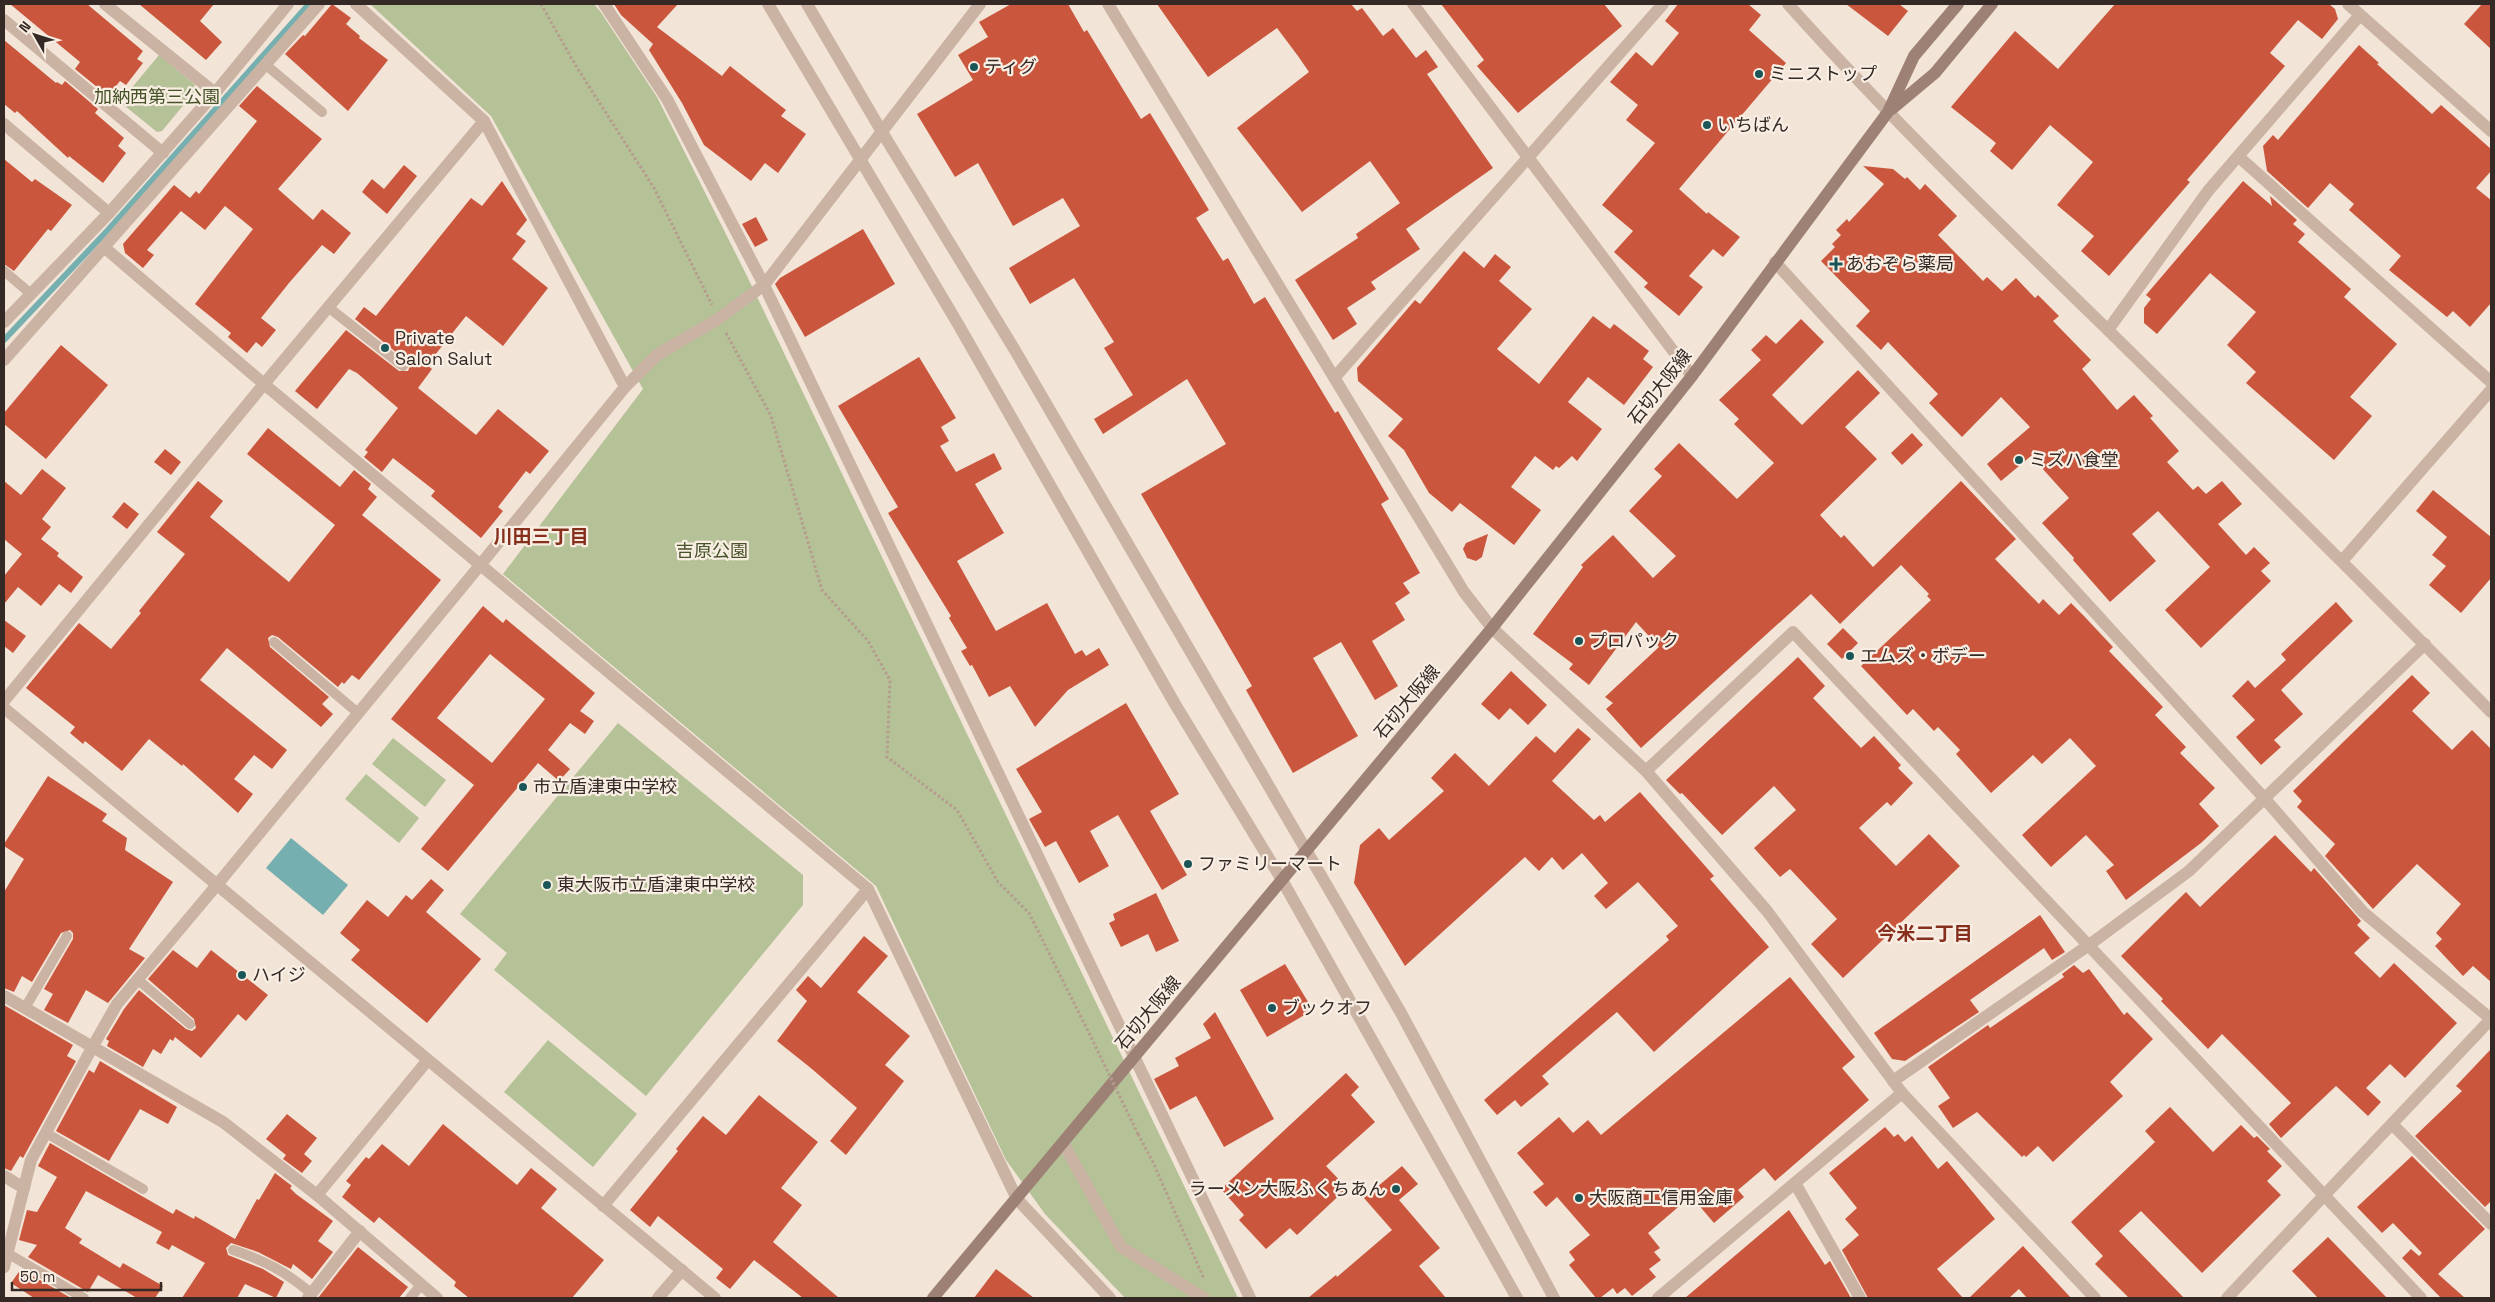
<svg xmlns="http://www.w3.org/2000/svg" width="2495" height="1302" viewBox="0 0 2495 1302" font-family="'Space Grotesk','Noto Sans JP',sans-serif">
<rect width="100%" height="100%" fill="#f2e4d7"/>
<!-- green -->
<g fill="#b5c197">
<polygon points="370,4 594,4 600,11 657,97 746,274 1238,1298 1125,1298 1045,1214 1006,1160 876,886 503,574 643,389 491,116"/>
<polygon points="159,55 194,84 196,90 162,131 157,132 120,102"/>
<polygon points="618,723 803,875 803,905 646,1096 494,970 507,953 460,914"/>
<polygon points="393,738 446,780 425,807 372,764"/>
<polygon points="366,774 419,818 399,843 345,799"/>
<polygon points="548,1040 637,1114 593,1167 504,1092"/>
</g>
<!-- water -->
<polygon fill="#75afaf" points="291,838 348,885 323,915 266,868"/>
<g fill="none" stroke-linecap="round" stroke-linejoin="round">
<!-- stream -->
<polyline stroke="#75afaf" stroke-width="6" points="4,340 108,230 309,4"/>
</g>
<!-- building -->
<g fill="#ca573d" fill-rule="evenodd">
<polygon points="10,4 87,4 143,51 137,59 143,63 126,85 120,81 108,96 75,69 80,62"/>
<polygon points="139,4 214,4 200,21 222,42 206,60"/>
<polygon points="332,4 351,18 346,24 360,36 359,38 388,60 348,111 285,54 303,35 305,36"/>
<polygon points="614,4 678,4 657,27 722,76 730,66 786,110 781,116 806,134 778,173 765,163 751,181 704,145 682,103 649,50 653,44 621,15"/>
<polygon points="1011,4 1068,4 1084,32 1087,30 1141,119 1150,113 1209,210 1196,218 1223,261 1228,258 1254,304 1265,297 1335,413 1338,411 1389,499 1381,504 1420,573 1403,583 1410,593 1395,603 1405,620 1372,641 1398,686 1375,700 1341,642 1313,658 1358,736 1293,773 1246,690 1252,686 1141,494 1226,444 1187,379 1103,434 1094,419 1133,395 1104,348 1114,342 1074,278 1030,304 1009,268 1080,226 1063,198 1013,226 978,163 955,177 917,114 973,80 958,55 988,37 979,22"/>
<polygon points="1157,4 1351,4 1357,11 1362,8 1383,36 1393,28 1416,58 1426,50 1438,67 1427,74 1493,168 1406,229 1420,249 1371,282 1376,289 1347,308 1357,324 1333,340 1295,280 1358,238 1356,234 1400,203 1370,161 1302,212 1237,128 1309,72 1298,56 1277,28 1208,77"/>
<polygon points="1441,4 1604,4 1622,26 1518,113 1477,66 1484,60"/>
<polygon points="1678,4 1748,4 1761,15 1749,30 1786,63 1679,189 1707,214 1708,212 1740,237 1723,257 1713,249 1689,276 1703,287 1679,316 1644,287 1648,283 1614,252 1633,231 1602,205 1655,143 1626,120 1638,105 1610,82 1636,52 1652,66 1679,33 1665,21"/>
<polygon points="1846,4 1899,4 1908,11 1888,36"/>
<polygon points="2115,4 2329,4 2335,9 2338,19 2322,39 2298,20 2270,53 2285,66 2187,180 2190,182 2109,276 2081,251 2094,236 2057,205 2093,162 2050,125 2012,170 1990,151 1996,143 1951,107 2015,31 2058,69"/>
<polygon points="2482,4 2491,4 2491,49 2464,24"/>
<polygon points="4,40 56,83 57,82 62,85 65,81 98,109 95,113 124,138 118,146 126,153 103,183 69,156 68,158 17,111 15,113 4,104"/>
<polygon points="2359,45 2379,63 2377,64 2432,114 2441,105 2491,149 2491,171 2476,188 2491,200 2491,303 2470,327 2453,311 2447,317 2389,270 2401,256 2349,210 2354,204 2330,183 2308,208 2267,171 2263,146 2273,135 2278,140"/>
<polygon points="257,86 322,139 278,189 313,220 322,209 351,233 334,254 322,245 289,283 261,318 276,330 262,347 256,342 247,353 228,337 231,333 195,304 253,229 225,206 205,230 181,211 147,250 154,255 143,268 125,253 123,244 174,185 190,198 196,191 199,194 257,121 239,106"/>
<polygon points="4,159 32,182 35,179 72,205 51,231 48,229 14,271 4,264"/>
<polygon points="404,165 417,176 387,214 362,192 372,179 384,189"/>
<polygon points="1863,166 1893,169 1905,179 1907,177 1920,190 1925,184 1957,216 1938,235 1983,281 1987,277 2002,291 2016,278 2035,298 2038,295 2059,316 2053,321 2091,360 2082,369 2117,410 2134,395 2153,416 2150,418 2179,451 2167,462 2193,490 2198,486 2206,494 2222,481 2242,504 2218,524 2246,555 2254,547 2270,563 2261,571 2271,581 2201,648 2165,610 2210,567 2158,511 2132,534 2156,561 2110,602 2073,560 2074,558 2042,523 2069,498 2031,456 2001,481 1987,464 2030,427 2001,397 1962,437 1929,403 1938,394 1888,342 1881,350 1856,326 1870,311 1821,261 1835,247 1832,244 1841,235 1836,230 1847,219 1849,222 1884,184"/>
<polygon points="502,181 527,220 516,234 526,241 512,259 548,288 503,346 466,316 427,365 432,369 418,388 476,435 498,409 549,451 530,474 526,471 498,507 503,511 481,538 431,496 435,491 393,458 382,472 364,457 368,452 365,450 398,408 357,373 349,369 317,409 295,391 346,330 399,371 408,371 410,366 407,361 355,319 364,307 376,316 471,198 482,206"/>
<polygon points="2243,181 2272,206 2270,196 2297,220 2293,224 2305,234 2298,242 2351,289 2344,297 2397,344 2350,397 2372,416 2334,460 2246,383 2256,372 2227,345 2256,312 2210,273 2157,334 2144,323 2144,308 2151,299 2146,295"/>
<polygon points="756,217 768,240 755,247 742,224"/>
<polygon points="863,229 895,284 805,337 775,284 780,278"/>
<polygon points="1464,251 1484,268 1495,254 1511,267 1499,281 1532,309 1497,349 1539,384 1593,316 1610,329 1614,324 1649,351 1643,359 1653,367 1624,405 1588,377 1568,402 1602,429 1577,461 1572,456 1559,468 1556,466 1553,470 1535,456 1511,487 1541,510 1514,545 1460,503 1452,512 1429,493 1404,450 1388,436 1403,419 1358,381 1357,368 1415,300 1420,304"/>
<polygon points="1801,319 1824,342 1772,395 1802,425 1858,370 1880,393 1845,427 1877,459 1820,515 1841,538 1844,535 1873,567 1961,481 2016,539 1995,559 2039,604 2043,599 2059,615 2071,603 2083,615 2113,647 2109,651 2163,707 2155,715 2186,747 2180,753 2215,788 2199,804 2219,826 2201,843 2126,900 2106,871 2114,865 2086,835 2051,867 2022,835 2096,766 2070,738 2042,764 2033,755 1991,793 1956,754 1960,750 1938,727 1934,731 1913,709 1907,715 1861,666 1931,600 1927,596 1929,594 1901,565 1840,624 1811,594 1641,748 1606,709 1613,703 1605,697 1659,647 1636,622 1589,685 1569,669 1573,664 1533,634 1583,567 1581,565 1613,535 1653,578 1676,556 1629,511 1662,476 1654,469 1679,443 1737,499 1774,463 1734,424 1739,419 1719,400 1761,360 1751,350 1766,335 1776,344"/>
<polygon points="61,345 108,385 46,459 4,424 4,413"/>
<polygon points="919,357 956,418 941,427 949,441 940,446 956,472 994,453 1002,469 975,484 1004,533 957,561 996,631 1047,603 1075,654 1082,650 1086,656 1099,648 1109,665 1068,690 1035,727 1010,686 989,697 972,665 970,666 961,651 967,648 949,618 951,616 888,513 898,507 838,406"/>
<polygon points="268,428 340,487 354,470 371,484 368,489 377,497 362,515 441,580 359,680 352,675 344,684 342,682 338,687 278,637 272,635 268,638 270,647 329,697 322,704 333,714 321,727 227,648 200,680 287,750 272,769 254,755 234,779 253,794 238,813 183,764 182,766 149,739 122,771 85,741 83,744 70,733 75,727 26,688 79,623 111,649 141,613 139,611 185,554 157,532 198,481 223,501 210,517 289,582 335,525 247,454"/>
<polygon points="1912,433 1923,445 1902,465 1891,453"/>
<polygon points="165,449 181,462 171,475 154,462"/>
<polygon points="42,469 66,488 42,519 51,527 41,539 59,553 57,556 83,577 71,593 59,584 41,606 18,587 4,604 4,576 22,554 4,539 4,481 21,495"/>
<polygon points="2433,490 2491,537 2491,578 2461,613 2429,585 2446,566 2432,555 2447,537 2416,511"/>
<polygon points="124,502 139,514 127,529 112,517"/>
<polygon points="1488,534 1482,557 1476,561 1467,558 1463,549 1466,543"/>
<polygon points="2336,602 2353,621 2281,690 2303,714 2274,740 2281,747 2261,765 2236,737 2255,720 2232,696 2248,680 2255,688 2286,660 2281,654"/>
<path d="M483,606l20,17 3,-4 89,74 -15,18 14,10 -9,13 -15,-11 -22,27 22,19 -11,12 -21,-18 -90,108 -27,-22 53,-64 -83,-66zM490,654l55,45 -53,64 -55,-45z"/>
<polygon points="4,620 26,636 13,653 4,646"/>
<polygon points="1843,628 1858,643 1842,659 1827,644"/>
<polygon points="1798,657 1825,686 1813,698 1861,748 1874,736 1901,765 1898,768 1913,783 1891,806 1887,802 1859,828 1896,866 1929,834 1960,866 1843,978 1811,944 1837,919 1790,869 1780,877 1754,848 1796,810 1774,786 1722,835 1682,793 1680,794 1666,780"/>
<polygon points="1511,671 1547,705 1528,725 1510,708 1499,720 1481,704"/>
<polygon points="2412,675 2430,693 2412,711 2452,750 2472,730 2491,749 2491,982 2473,966 2463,976 2435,946 2442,939 2436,933 2461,904 2417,864 2373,909 2325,856 2335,844 2297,807 2302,801 2293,791"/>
<polygon points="1126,703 1179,794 1150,811 1187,875 1162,890 1118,815 1090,831 1109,866 1079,883 1056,841 1045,847 1029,819 1042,812 1016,769"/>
<polygon points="1578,728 1591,739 1552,781 1594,820 1600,815 1605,822 1640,792 1714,876 1710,879 1769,947 1654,1052 1617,1012 1542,1076 1549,1084 1521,1107 1515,1100 1497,1115 1484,1100 1669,940 1666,936 1678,926 1638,882 1606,909 1594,896 1608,883 1582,853 1563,870 1552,857 1539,871 1525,857 1405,966 1354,883 1360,845 1379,828 1389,840 1444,791 1431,778 1455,753 1489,786 1536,736 1555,753"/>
<polygon points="48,776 107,814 102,821 127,838 125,850 173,882 129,949 145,958 108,1003 86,990 68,1023 44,1010 53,994 44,989 73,939 73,933 70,930 61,933 32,982 22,976 14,992 4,988 4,892 24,859 4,846 4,844"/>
<polygon points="2275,835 2311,872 2314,868 2361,921 2357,925 2370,938 2354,953 2380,978 2394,963 2457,1023 2405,1078 2390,1064 2366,1088 2381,1102 2368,1116 2336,1086 2281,1138 2269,1124 2291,1103 2222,1034 2208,1049 2161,1001 2163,999 2121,956 2186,892 2200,907"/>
<polygon points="431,879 444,890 426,912 481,959 427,1023 351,960 360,950 340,933 367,900 388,917 406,895 412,900"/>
<polygon points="1156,893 1179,941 1156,952 1148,934 1121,947 1109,923 1115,920 1113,914"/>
<polygon points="2040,915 2065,952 2052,960 2044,948 1970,1000 1979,1012 1905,1061 1892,1059 1874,1033"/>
<polygon points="864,936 888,956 857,992 910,1036 885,1065 904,1081 846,1155 830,1141 857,1108 812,1069 777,1041 807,1001 796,990 808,976 821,988"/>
<polygon points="173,950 197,968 211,950 268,995 246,1021 238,1014 201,1058 175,1037 173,1041 170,1039 161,1054 153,1049 143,1067 107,1046 109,1041 106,1039 124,1009 139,990 186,1029 192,1031 196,1028 194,1019 148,979"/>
<polygon points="1285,964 1313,1010 1267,1037 1240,990"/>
<polygon points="2074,965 2083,973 2089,969 2124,1015 2127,1012 2153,1039 2110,1082 2123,1096 2053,1162 2038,1146 2026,1157 2024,1155 2022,1157 1977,1112 1953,1128 1938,1106 1950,1098 1928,1067 1988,1025 1990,1028 2064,977 2062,974"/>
<polygon points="1790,977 1855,1057 1842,1068 1869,1100 1775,1181 1764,1168 1738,1190 1744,1197 1714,1223 1691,1196 1648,1233 1660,1248 1654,1252 1661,1260 1649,1269 1656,1277 1632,1296 1625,1288 1617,1294 1613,1288 1600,1298 1596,1298 1569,1265 1575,1260 1569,1252 1590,1235 1557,1197 1546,1207 1533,1192 1544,1184 1517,1153 1559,1117 1573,1133 1588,1120 1601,1135"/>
<polygon points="4,1005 73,1045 67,1056 76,1061 23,1158 20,1156 11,1171 4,1168"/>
<polygon points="1215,1012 1274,1119 1224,1147 1196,1096 1170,1110 1154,1079 1179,1066 1175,1058 1211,1038 1203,1024"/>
<polygon points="2491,1049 2491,1201 2485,1207 2415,1136 2462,1091 2456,1086"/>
<polygon points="100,1061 177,1107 168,1124 140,1109 109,1161 56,1131 89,1070 94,1073"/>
<polygon points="1346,1073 1359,1087 1351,1095 1375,1122 1326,1166 1347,1188 1297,1235 1290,1228 1266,1249 1239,1220 1244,1215 1221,1189"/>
<polygon points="759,1095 818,1142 781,1188 802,1205 773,1242 839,1298 803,1298 754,1260 730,1289 716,1278 723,1269 658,1216 650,1227 630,1210 678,1151 676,1149 703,1116 726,1135"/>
<polygon points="2170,1107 2213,1152 2241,1125 2254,1138 2257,1136 2270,1149 2267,1151 2282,1166 2267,1181 2281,1195 2202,1273 2141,1211 2119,1231 2184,1298 2129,1298 2095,1264 2103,1256 2071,1222 2155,1142 2145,1131"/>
<polygon points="287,1114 317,1138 304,1154 312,1161 302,1173 283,1159 286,1155 266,1139"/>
<polygon points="443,1124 517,1185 531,1168 557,1189 541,1208 604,1260 572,1298 469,1298 454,1286 456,1282 379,1217 374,1223 342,1197 351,1185 346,1181 366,1157 369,1159 382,1144 409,1166"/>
<polygon points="1885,1127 1894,1137 1898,1134 1905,1142 1912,1136 1938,1169 1947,1161 1995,1219 1937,1269 1963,1298 1868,1298 1842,1250 1859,1235 1845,1219 1857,1208 1829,1173"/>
<polygon points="50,1143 173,1214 176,1209 194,1219 195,1216 235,1239 257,1199 259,1200 275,1173 292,1186 290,1188 296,1194 333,1221 318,1241 333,1252 312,1279 293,1264 291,1269 258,1252 231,1243 226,1248 228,1255 263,1269 284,1282 276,1298 245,1284 237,1298 182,1298 205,1263 172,1245 169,1250 156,1243 162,1232 86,1191 65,1228 82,1239 79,1243 120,1268 123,1263 163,1286 155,1298 137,1298 98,1275 88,1292 28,1257 37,1245 19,1240 27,1210 37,1212 57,1177 38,1166"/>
<polygon points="2412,1156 2485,1229 2438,1274 2465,1298 2441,1298 2402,1258 2411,1249 2419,1256 2422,1253 2393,1223 2382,1233 2357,1207"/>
<polygon points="1402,1166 1418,1184 1399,1200 1440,1248 1419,1266 1446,1298 1308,1298 1336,1275 1337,1277 1392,1230 1364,1198"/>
<polygon points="1789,1210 1825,1265 1830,1261 1851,1298 1685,1298"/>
<polygon points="2328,1237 2387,1298 2318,1298 2292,1271"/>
<polygon points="2023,1246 2071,1298 2027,1298 2019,1289 2009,1298 1969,1298"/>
<polygon points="358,1247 408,1287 399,1298 318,1298"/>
<polygon points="21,1269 71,1298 34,1298 11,1283"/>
<polygon points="996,1269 1034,1298 974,1298"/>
</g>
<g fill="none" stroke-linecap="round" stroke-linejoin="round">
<!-- path -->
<g stroke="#b59c8d" stroke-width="3" stroke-dasharray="2.5 2.5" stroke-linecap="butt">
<polyline points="541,4 576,66 654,188 712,305"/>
<polyline points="726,333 771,416 822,590 868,641 890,680 887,757 957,810 998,882 1029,913 1089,1033"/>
<polyline points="1138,1134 1153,1162 1204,1279"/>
</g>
<!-- service -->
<g stroke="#cab3a3" stroke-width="10">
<polyline points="266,65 322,112"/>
<polyline points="4,271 31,294"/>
<polyline points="328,307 403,366"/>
<polyline points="274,642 358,713"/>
<polyline points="137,979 190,1024"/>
<polyline points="25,1008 67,936"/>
<polyline points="46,1133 143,1189"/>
<path d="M233,1250c33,11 53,22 79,44"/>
<polyline points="7,1253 84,1298"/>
<polyline points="410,1298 421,1285"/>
</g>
<!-- pedestrian -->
<polyline stroke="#cab3a3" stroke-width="12" points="1063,1143 1121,1247 1204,1298"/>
<!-- minor -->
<g stroke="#cab3a3" stroke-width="12">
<polyline points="105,4 215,93"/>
<polyline points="356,4 484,121 625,387 481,564"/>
<polyline points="604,4 667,99 764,285 1250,1298"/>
<polyline points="1108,4 1464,592 1492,628 1646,771 1767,911 1902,1093 1658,1298"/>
<polyline points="1413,4 1692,376"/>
<polyline points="2348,4 2491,131"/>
<polyline points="4,20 163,153"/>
<polyline points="4,124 109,213"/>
<polyline points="2239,157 2491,382"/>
<polyline points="105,248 264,384 868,889 603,1206"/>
<polyline points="4,322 109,213 215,93 288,4"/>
<polyline points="2108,330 2208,191 2360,15"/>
<polyline points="4,360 319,4"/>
<polyline points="1335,377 1663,4"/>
<polyline points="2342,561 2491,390"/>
<polyline points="4,701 264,384 484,121"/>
<polyline points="1646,771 1793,632 2421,1298"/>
<polyline points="868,889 1017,1199 1110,1298"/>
<polyline points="4,996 223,1122 317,1195 437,1298"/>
<polyline points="1893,1081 2089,945 2189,871 2425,644"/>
<polyline points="1902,1093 2095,1298"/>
<polyline points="2392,1124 2491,1224"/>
<polyline points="4,1176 24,1188"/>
<polyline points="1795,1183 1860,1298"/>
<polyline points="317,1195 427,1061"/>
<polyline points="4,1267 31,1160 93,1046 117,1004 216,886"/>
<polyline points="308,1298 360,1231"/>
<polyline points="658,1298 682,1270"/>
</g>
<!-- tertiary -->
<g stroke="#cab3a3" stroke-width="12">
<polyline points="768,4 958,324 1175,704 1282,880 1517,1298"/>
<polyline points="807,4 882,132 1016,352 1401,1013 1554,1298"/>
<path d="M1788,4c103,115 213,222 323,329 128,126 255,252 380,379"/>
<polyline points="1775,262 2265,799 2363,912 2491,1019"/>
<polyline points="625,387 657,355 718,319 764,285 980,4"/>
<polyline points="4,708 715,1298"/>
<polyline points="216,886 481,564"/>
<polyline points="2227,1298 2491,1019"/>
</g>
<!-- secondary -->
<g stroke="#9d8175" stroke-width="12">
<polyline points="1892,109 1935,73 1992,4"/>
<polyline points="933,1298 1492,628 1692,376 1888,112 1914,56 1958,4"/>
</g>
<!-- path-bridge -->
<polyline stroke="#b59c8d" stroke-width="3" stroke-dasharray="2.5 2.5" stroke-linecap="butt" points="1089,1033 1138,1134"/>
</g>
<!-- markers -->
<g fill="#1a5657" stroke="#f9eee3" stroke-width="2">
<circle cx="974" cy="67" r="5"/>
<circle cx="1759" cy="74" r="5"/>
<circle cx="1707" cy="125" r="5"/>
<path d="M1833.5 256.5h5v5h5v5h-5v5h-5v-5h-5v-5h5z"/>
<circle cx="385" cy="348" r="5"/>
<circle cx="2019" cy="460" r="5"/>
<circle cx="1579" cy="641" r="5"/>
<circle cx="1850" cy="656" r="5"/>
<circle cx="523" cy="787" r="5"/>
<circle cx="1188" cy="864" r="5"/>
<circle cx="547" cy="885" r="5"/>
<circle cx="242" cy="975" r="5"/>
<circle cx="1272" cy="1008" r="5"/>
<circle cx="1396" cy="1189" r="5"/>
<circle cx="1579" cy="1198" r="5"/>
</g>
<g text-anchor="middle" stroke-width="4.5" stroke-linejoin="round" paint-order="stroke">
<!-- poi labels -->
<g font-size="18" fill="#342925" stroke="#f9eee3" text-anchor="start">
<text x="984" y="73">ティグ</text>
<text x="1769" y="80">ミニストップ</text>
<text x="1717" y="131">いちばん</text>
<text x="1846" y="270">あおぞら薬局</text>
<text x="395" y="344">Private<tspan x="395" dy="21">Salon Salut</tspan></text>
<text x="2029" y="466">ミズハ食堂</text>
<text x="1589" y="647">プロパック</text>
<text x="1860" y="662">エムズ・ボデー</text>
<text x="533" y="793">市立盾津東中学校</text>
<text x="1198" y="870">ファミリーマート</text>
<text x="557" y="891">東大阪市立盾津東中学校</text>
<text x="252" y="981">ハイジ</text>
<text x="1282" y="1014">ブックオフ</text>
<text x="1386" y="1195" text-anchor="end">ラーメン大阪ふくちあん</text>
<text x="1589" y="1204">大阪商工信用金庫</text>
</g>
<!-- park labels -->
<g font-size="18" fill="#465328" stroke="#f9eee3">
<text x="157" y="103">加納西第三公園</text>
<text x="712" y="557">吉原公園</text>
</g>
<!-- street labels -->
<g font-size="18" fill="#342925" stroke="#f9eee3">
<text transform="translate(1660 387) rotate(-52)" y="6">石切大阪線</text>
<text transform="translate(1407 702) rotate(-50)" y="6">石切大阪線</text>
<text transform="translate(1148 1013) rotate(-50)" y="6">石切大阪線</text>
</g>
<!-- neighbourhood labels -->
<g font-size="19" font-weight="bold" fill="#862f1c" stroke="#f9eee3">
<text x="541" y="543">川田三丁目</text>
<text x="1925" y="940">今米二丁目</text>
</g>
</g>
<!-- border -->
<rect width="2495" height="1302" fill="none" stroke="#342925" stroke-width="10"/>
<!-- north arrow -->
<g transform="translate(35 35) rotate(309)" stroke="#f9eee3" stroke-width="4" paint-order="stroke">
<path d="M0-4L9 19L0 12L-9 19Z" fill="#342925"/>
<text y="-8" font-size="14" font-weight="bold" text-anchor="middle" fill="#342925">N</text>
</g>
<!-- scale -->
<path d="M12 1282v8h149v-8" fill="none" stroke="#342925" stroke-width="2.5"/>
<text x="20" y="1282" font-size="15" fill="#342925" stroke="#f9eee3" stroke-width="4" paint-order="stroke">50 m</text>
</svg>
